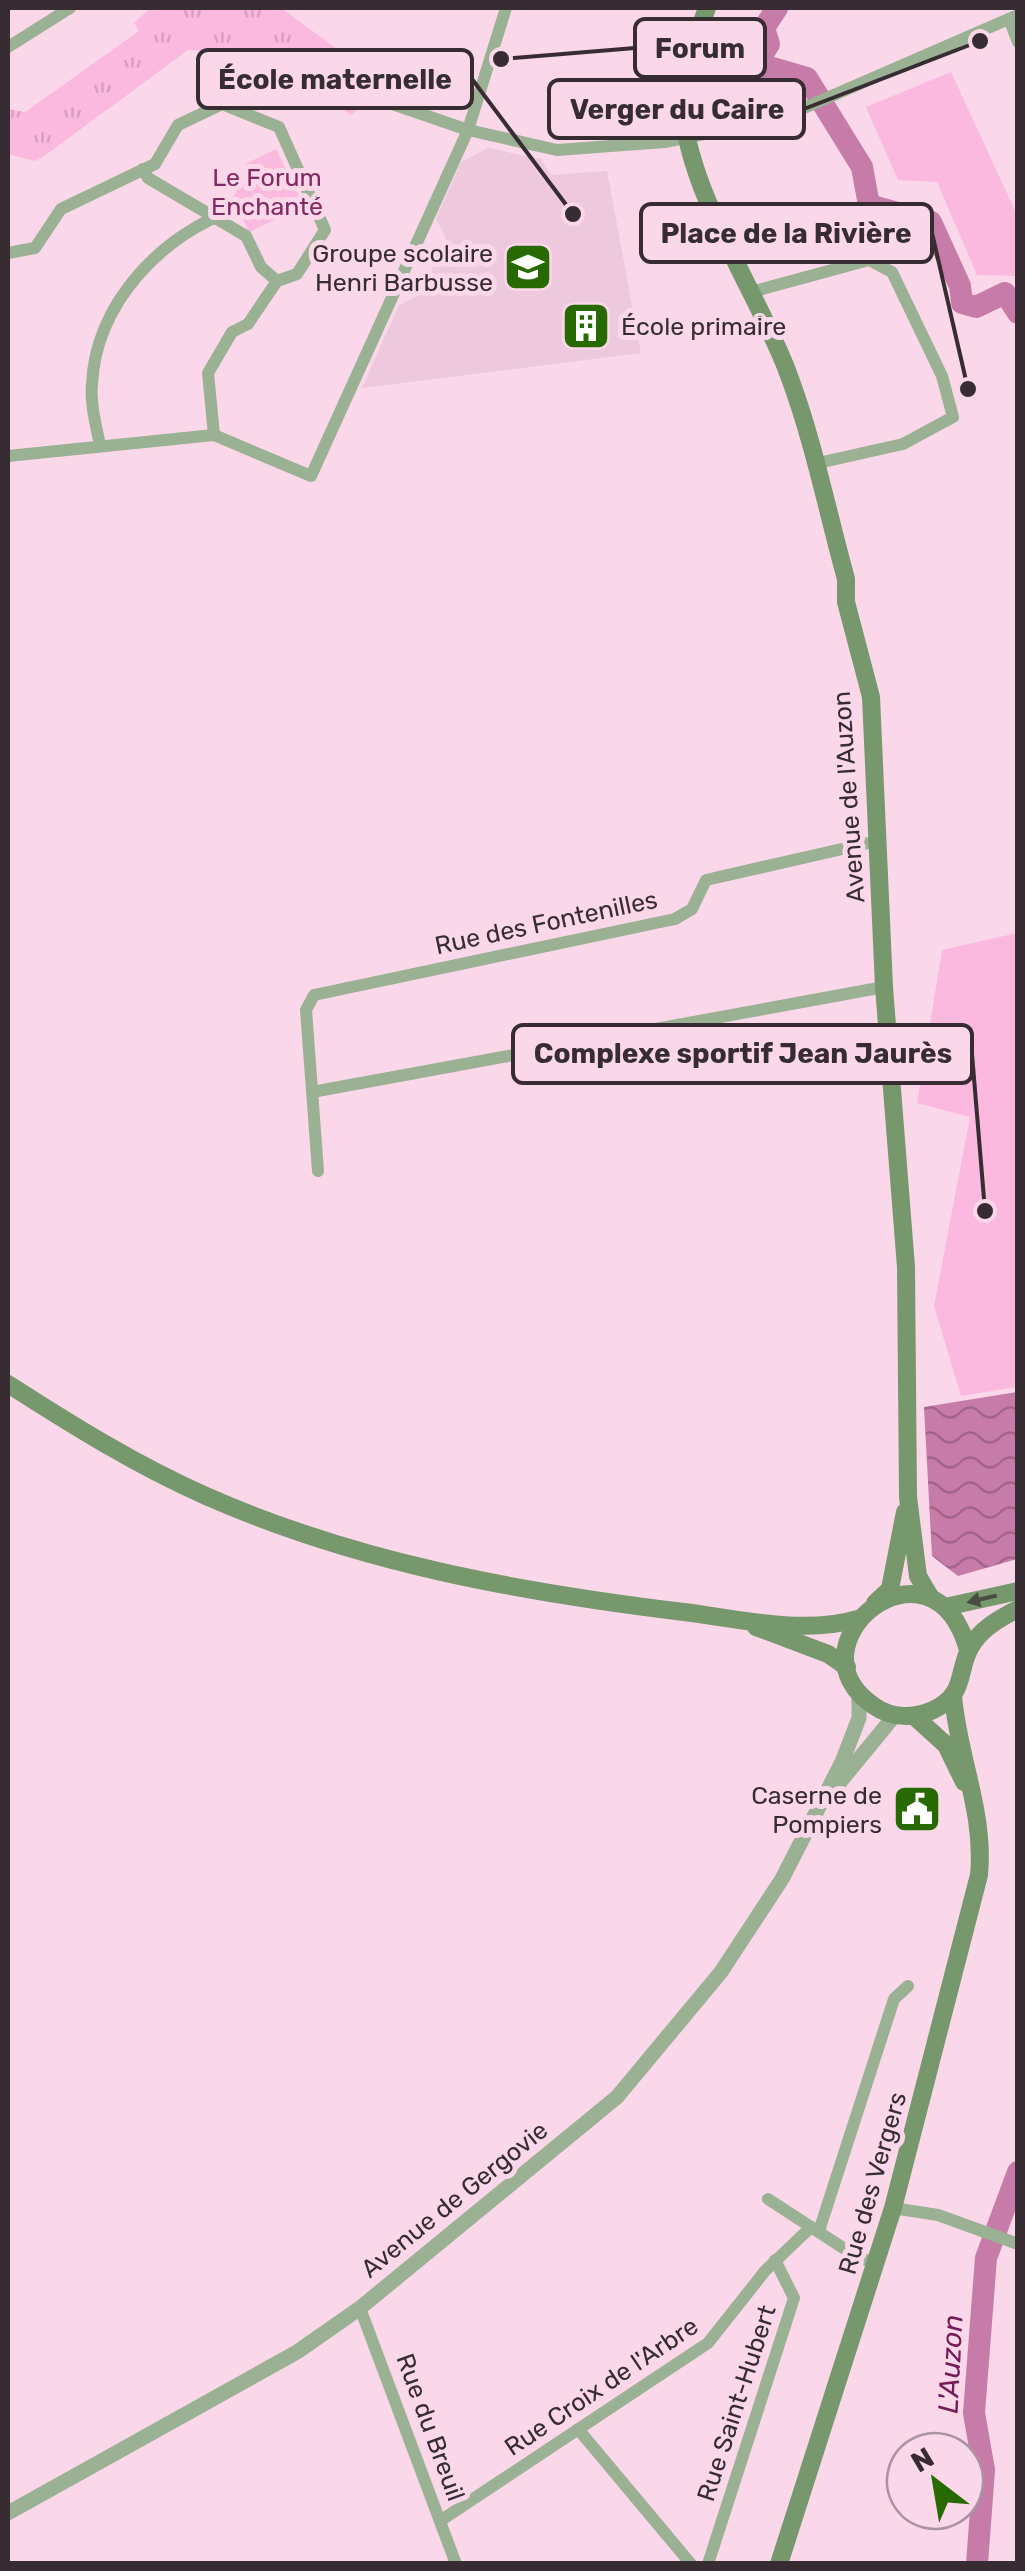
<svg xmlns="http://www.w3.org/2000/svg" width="1025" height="2571" viewBox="0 0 1025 2571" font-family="Rubik,sans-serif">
<defs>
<pattern id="grass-tufts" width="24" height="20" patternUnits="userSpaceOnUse" patternTransform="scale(2.5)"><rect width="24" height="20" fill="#fcb9df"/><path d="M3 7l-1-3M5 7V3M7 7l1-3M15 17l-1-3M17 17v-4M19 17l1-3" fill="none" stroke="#d99fc0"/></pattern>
<pattern id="water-waves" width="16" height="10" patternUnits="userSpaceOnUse" patternTransform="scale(2.5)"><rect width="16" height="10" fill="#c77ba8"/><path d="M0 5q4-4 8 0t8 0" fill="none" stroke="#a36589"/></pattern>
</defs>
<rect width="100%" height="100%" fill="#fad8ea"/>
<!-- built -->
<polygon fill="#eec8dd" points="488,148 541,159 551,175 607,171 641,353 362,388 399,305 421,294 446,238 436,219 461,162"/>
<!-- grass -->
<polygon fill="url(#grass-tufts)" points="151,8 281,8 380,80 372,97 351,115 266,53 188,50 43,157 35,161 8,154 8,109 25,112 139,31 134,23"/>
<!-- green -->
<g fill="#fcb9df">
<polygon points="951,72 1017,215 1017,276 977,275 937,182 898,180 866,107"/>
<polygon points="276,149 304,206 249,232 233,197 249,170 245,164"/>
<polygon points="1017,933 1017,1387 961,1396 934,1306 970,1117 917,1103 942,950"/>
</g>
<!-- water -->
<polygon fill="url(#water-waves)" points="1017,1392 1017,1559 958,1576 932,1556 924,1407"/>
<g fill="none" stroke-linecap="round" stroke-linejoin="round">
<!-- river -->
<g stroke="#c77ba8" stroke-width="22">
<polyline points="777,8 764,28 769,44 758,62 759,70 773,68 807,78 862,167 869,205 902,214 915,226 931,222 960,286 962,303 976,307 1005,293 1018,313"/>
<polyline points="977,2564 984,2470 974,2413 986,2258 1018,2172"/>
</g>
<!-- minor -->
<g stroke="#9ab193" stroke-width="12">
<polyline points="1009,19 1018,42"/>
<polyline points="8,47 70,8"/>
<polyline points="372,97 468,130 557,150 665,142 781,118 1018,15"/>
<polyline points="143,169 148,178 246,236 261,267 277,281"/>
<polyline points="8,253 35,248 61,209 155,164 178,125 222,104 279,127 325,230 297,274 277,281 248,324 232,332 208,373 214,435"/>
<polyline points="751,292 869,260 892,272 942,376 953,417 903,444 814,464"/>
<path d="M100,445c-4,-19 -10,-42 -8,-61 4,-81 70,-150 144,-175"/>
<polyline points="8,456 214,435 311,476 468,130 506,8"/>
<polyline points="312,1092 884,987"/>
<polyline points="318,1171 306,1010 314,995 675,919 692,909 706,880 877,841"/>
<polyline points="768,2199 854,2255 876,2264"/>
<polyline points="893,2208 938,2215 1018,2244"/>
<polyline points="819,2231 894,1999 908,1986"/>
<polyline points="360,2308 456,2564"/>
<polyline points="578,2429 691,2564"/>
<polyline points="440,2521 708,2343 765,2271 811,2227"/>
<polyline points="708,2564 794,2298 775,2260"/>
</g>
<!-- tertiary -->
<g stroke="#9ab193" stroke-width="15">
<polyline points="840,1782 895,1715"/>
<polyline points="8,2513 297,2352 360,2308 617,2097 721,1972 782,1879 842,1762 859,1718 859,1694"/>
</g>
<!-- secondary -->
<g stroke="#76986c" stroke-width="18">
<path d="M707,8c-10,28 -22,57 -24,88 -4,83 76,198 105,277 25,66 39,137 58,206v23l25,95 13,290 22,280 2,230 10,79 13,22"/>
<path d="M8,1384c64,41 128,81 198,112 152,67 313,96 478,116 54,7 121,23 173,7"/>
<polyline points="875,1603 890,1589 905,1512"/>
<polyline points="945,1607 1018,1591"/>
<polyline points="756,1627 828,1654 847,1667"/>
<path d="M968,1650c-36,-128 -185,-5 -94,56 17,12 40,13 59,4 33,-15 24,-38 37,-62 10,-19 30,-30 48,-39"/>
<polyline points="914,1716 946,1745 964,1782"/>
<path d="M779,2564l114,-356 86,-333c6,-63 -21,-118 -26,-179"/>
</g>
</g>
<!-- one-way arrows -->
<defs><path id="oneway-solid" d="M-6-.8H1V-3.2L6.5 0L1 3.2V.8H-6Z" transform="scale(2.5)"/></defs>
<use fill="#4b4c44" href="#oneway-solid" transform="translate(982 1599) rotate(167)"/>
<!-- icons -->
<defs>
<g id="school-square" transform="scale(2.5)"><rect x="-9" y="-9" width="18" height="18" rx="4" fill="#266a01" stroke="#fad8ea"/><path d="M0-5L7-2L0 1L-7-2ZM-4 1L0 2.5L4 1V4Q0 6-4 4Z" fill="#fff"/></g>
<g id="building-square" transform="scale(2.5)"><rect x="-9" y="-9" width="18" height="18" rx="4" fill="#266a01" stroke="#fad8ea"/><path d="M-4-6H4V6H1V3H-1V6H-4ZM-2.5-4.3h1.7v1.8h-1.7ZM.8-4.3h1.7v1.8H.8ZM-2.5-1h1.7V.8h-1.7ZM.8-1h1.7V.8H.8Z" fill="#fff"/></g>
<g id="civic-square" transform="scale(2.5)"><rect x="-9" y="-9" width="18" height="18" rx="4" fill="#266a01" stroke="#fad8ea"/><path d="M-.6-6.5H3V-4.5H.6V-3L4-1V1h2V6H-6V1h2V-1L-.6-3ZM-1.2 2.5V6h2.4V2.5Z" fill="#fff"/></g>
</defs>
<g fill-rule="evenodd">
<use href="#school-square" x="528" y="267"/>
<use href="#building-square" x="586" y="326"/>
<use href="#civic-square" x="917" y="1809"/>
</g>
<g text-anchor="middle" stroke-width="10" stroke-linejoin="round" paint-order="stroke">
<!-- park labels -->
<g font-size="25" fill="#822863" stroke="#fad8ea">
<text x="267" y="186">Le Forum<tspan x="267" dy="29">Enchanté</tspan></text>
</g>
<!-- poi labels -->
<g font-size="25" fill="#382c33" stroke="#fad8ea" text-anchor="end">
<text x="493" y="262">Groupe scolaire<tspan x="493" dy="29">Henri Barbusse</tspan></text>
<text x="621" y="335" text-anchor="start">École primaire</text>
<text x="882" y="1804">Caserne de<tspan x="882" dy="29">Pompiers</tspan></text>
</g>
<!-- street labels -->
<g font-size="25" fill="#382c33" stroke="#fad8ea">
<text transform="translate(848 797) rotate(-94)" y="9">Avenue de l'Auzon</text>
<text transform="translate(546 922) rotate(-12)" y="9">Rue des Fontenilles</text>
<text transform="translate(872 2183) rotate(-74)" y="9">Rue des Vergers</text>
<text transform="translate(454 2199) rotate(-39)" y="9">Avenue de Gergovie</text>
<text transform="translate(601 2386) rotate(-34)" y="9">Rue Croix de l'Arbre</text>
<text transform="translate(736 2403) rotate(-72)" y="9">Rue Saint-Hubert</text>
<text transform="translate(431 2427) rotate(70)" y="9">Rue du Breuil</text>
</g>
<!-- water labels -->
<g font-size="28" font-style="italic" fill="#751b57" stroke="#fad8ea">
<text transform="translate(950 2364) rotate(-87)" y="10">L'Auzon</text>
</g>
</g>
<!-- callouts -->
<path fill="none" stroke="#382c33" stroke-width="4" d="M501 59L635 48M573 214L472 79M980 41L804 109M968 389L932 233M985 1211L972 1054"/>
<g fill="#382c33" stroke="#fad8ea" stroke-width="4">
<circle cx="501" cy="59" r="10"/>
<circle cx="573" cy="214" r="10"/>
<circle cx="980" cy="41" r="10"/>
<circle cx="968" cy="389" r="10"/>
<circle cx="985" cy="1211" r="10"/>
</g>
<g fill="#fad8ea" stroke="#382c33" stroke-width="4">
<rect x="635" y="19" width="130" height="58" rx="10"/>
<rect x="198" y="50" width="274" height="58" rx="10"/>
<rect x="549" y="80" width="255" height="58" rx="10"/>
<rect x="641" y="204" width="291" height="58" rx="10"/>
<rect x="513" y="1025" width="459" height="58" rx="10"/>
</g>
<g font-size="28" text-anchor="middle" font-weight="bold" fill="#382c33">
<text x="700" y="58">Forum</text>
<text x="335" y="89">École maternelle</text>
<text x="677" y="119">Verger du Caire</text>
<text x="786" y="243">Place de la Rivière</text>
<text x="743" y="1063">Complexe sportif Jean Jaurès</text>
</g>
<!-- border -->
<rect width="1025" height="2571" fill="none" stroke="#382c33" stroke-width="20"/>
<!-- north arrow -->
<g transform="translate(935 2481) rotate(329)"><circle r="48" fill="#fad8ea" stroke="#ac93a1" stroke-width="2.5"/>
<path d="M0-8L18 38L0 25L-18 38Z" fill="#266a01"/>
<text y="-15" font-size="28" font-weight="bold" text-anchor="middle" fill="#382c33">N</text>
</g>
</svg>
